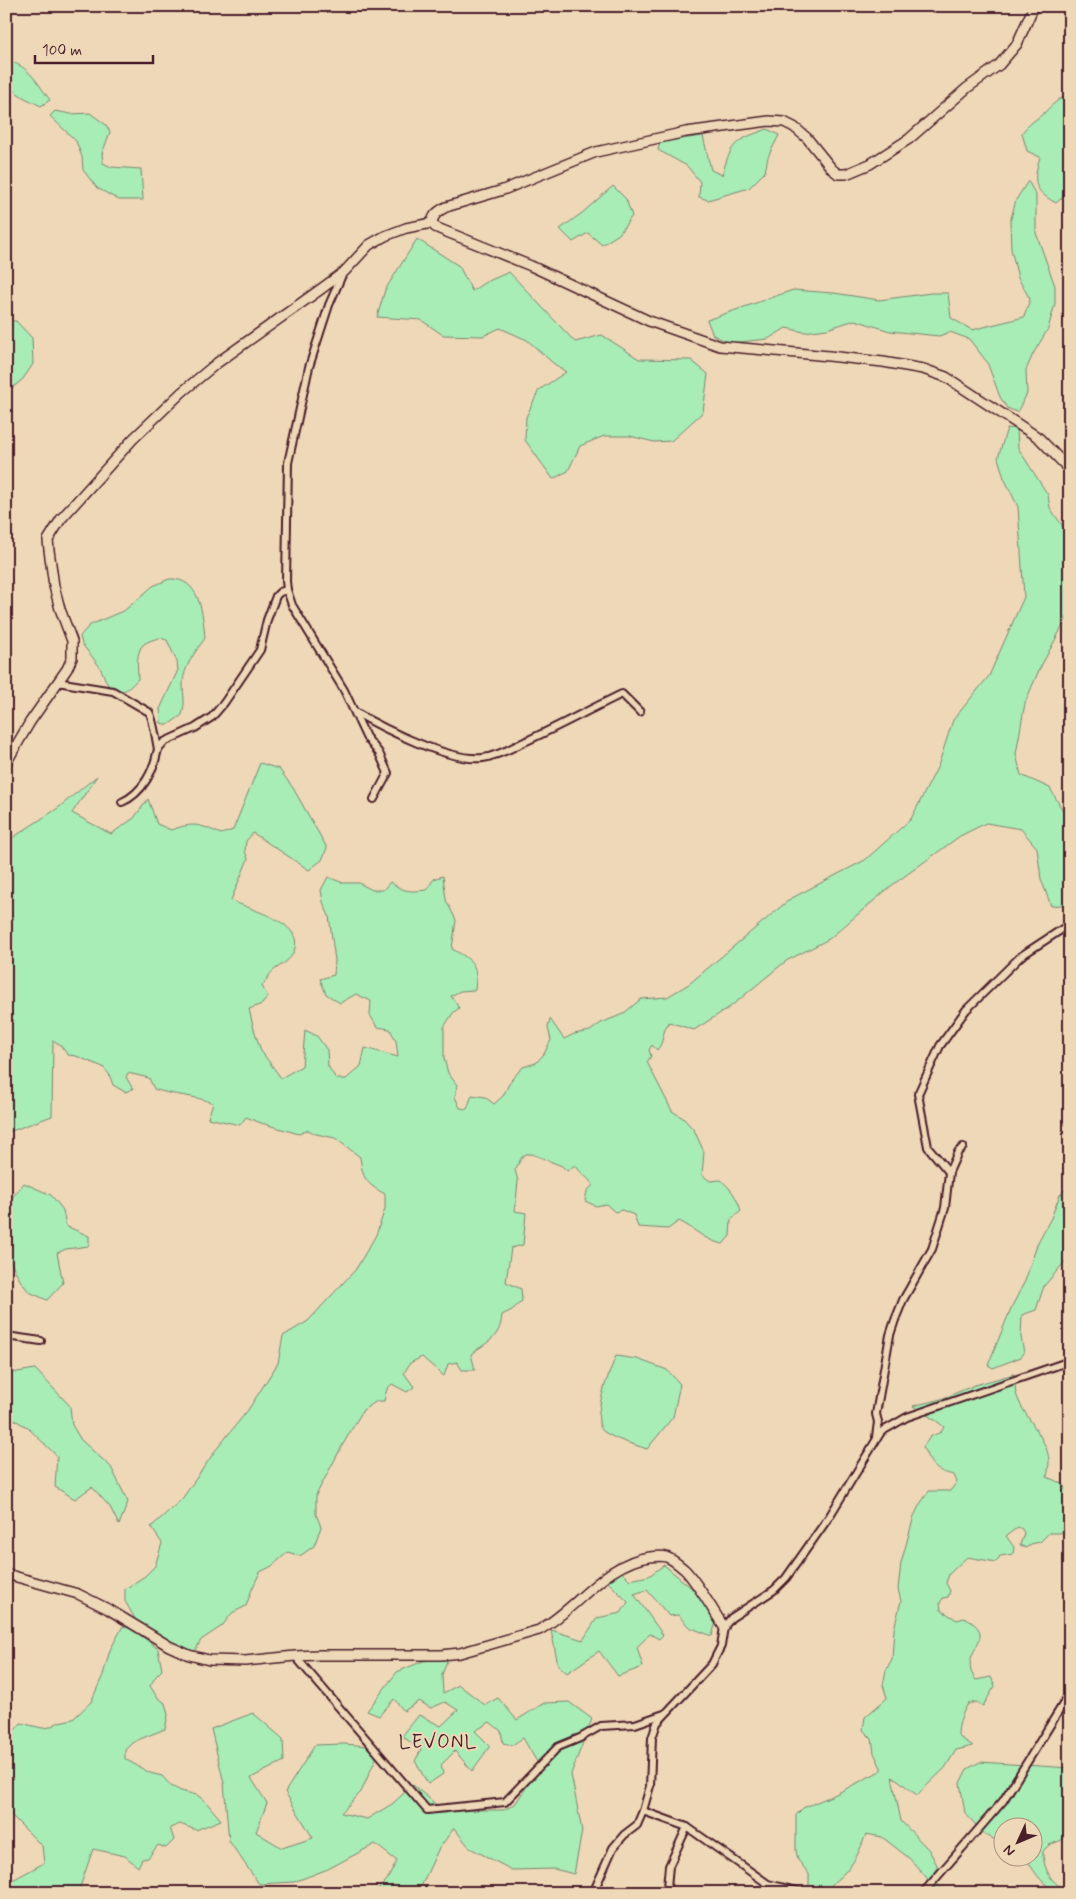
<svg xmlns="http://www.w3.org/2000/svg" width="1076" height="1899" viewBox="0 0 1076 1899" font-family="Mynerve,sans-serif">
<rect width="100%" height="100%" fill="#eed8b7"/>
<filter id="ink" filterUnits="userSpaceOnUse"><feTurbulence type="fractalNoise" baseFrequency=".02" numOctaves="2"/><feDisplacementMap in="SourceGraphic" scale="10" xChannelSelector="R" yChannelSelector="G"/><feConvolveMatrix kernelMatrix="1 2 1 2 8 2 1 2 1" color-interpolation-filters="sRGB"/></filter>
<g filter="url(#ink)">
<!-- green -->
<g fill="#a8ecb6" stroke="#798670">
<path d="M6,60c24,6 31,23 44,40l-9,6 -18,-9 -17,-12z"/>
<path d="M1063,97h7v94l-14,12c-24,-13 -23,-22 -16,-46l-13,-6 -5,-18c6,-9 14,-13 22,-20 6,-6 11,-11 19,-16z"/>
<polygon points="55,111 71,114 90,113 106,125 110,132 102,154 103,163 111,167 141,169 143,200 119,200 97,188 83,170 82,157 76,141 50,116"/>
<path d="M767,129l12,6 -11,22 -3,15 -16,16 -41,12 -9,-3 1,-15 -13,-16 -29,-16 2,-8 43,-6 8,34 11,5c10,-34 13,-34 45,-46z"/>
<polygon points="1028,181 1036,195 1036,233 1055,286 1055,304 1048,329 1033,354 1026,370 1027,394 1017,412 1007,408 1000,397 987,362 969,339 950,332 939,336 890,331 855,320 827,329 804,332 786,328 768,339 730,343 713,335 707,320 793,290 834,293 879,300 931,293 948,293 951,318 972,330 1024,317 1030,299 1018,278 1011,249 1010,222 1016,200"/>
<polygon points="613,186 626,199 632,216 619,234 602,245 588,233 573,242 560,229 582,213"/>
<polygon points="417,239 459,266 472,291 484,283 509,272 575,342 602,335 639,359 691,360 708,374 703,412 671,441 654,442 630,436 604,436 580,446 568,471 553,479 525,440 526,417 539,390 566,372 553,363 527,340 500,328 483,336 443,335 421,320 377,317 385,290"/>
<polygon points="6,321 16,321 32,338 33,364 23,379 11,389 6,388"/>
<path d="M1007,428l10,1 1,19 30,47 2,13 16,23 4,23 -1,60 -30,56 -14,33 -9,51 5,21 29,13 13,23 7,50v43l-19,2 -10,-27 -4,-31 -16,-19 -35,-6 -26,13 -69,50 -62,53 -43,22 -56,46 -36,23 -25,-8c-8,11 -4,19 -12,28l-5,-5 -3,5 2,6 -4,6 25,49 11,7 11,12 10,22 -2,23 8,6 11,-1c10,9 16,17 20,31l-10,9 -1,16 -7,8c-20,-4 -27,-15 -44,-23l-11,8 -30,-2 -4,-12 -12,-5 -7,2 -9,-8 -10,2 -11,-5 2,-10 6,-6c-5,-8 -13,-12 -18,-20l-8,6 -5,-5 -30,-12h-6l-4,3 -7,13 3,11 -3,30 11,2 -3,32 -12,3 -5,34 15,7 1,12 -10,9 -10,5c-2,24 -14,26 -31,39l4,16h-13l-5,-8 -9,2 -4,12 -22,-19 -12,6 -6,10 10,14 -7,5 -15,-8 -5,5 -3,12h-7l-14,9 -21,36 -26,49v19l5,13 -7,19 -14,10 -12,-4 -16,14 -12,6 -8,17 -6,17 -14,7 -10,13 -21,14 -8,15 -54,-29 -14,-25v-12l20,-13 10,-10 7,-23 -11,-16 31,-28 33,-48 33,-41 30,-47 5,-27 25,-15 48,-52 20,-34 9,-26v-15c-20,-11 -22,-15 -25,-37l-25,-19 -19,-4 -8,-4 -9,4 -38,-11 -15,-6 -6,8 -32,-7 5,-15c-19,-8 -39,-7 -59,-14l-5,-11 -21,-5 -2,4 7,12 -8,3 -12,-7 -4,-11 -6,-7 -27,-11 -8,-1 -8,-10 -7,-5 -1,76 -46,17v-291l52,-34 39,-32 -25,37 39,21 23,-16 14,-19 9,25 14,6c23,-8 28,-6 50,4l12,-4 27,-67 19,6 14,19 34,60 -5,12 -13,10 -56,-37 -7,8 -1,10 3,8 -17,41c19,11 80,22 61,55 -4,7 -13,11 -18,15 -5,4 -8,11 -12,16l6,11 -6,7 -13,5 4,17 8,25 20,27 21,-12 3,-36 12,6 10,14 1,16 8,13h10l15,-13 4,-18 33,9 -2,-16 -6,-12 -13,-2 -7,-12 1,-14 -15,-7 -16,9 -14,-9 -6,-15 14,-4 1,-15 -6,-44 -6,-14 -2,-12 7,-13 15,6h16l13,7h11l7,-8c14,10 20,10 36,8l8,-11 9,-3 3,24 10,20 -4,29c22,12 26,15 23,41l-15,1 -9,5 8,12 -6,5 -9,14v31l4,15 9,12 -2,12 5,11 7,1 5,-14 13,2 9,7 9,-8 8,-16 12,-13 13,-4 8,-9 7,-14 -3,-12 2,-9 14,20 10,-5 16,-3 11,-8 22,-9 18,-15 26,-2 22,-13 101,-85 75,-39 46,-41 27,-53 15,-46 36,-44 35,-79 -6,-90 -14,-29 -6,-20z"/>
<path d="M169,579c31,-2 34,35 36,59 -9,13 -22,29 -22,46 0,14 3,16 -1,31l-14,10 -7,-2 -1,-14 18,-39 -1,-8 -10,-22 -7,-2c-5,1 -12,3 -16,6 -9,7 -6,25 -6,35 -12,12 -13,15 -29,9l-9,-21 -18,-23 -2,-8 10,-11 35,-15 28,-24z"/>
<polygon points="24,1183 51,1195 63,1210 66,1226 89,1236 89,1246 66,1249 57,1253 63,1283 47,1300 29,1292 20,1280 6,1253 6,1205"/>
<polygon points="1070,1185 1070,1230 1064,1245 1069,1257 1044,1286 1036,1310 1022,1315 1021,1337 1024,1353 1021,1357 993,1368 988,1365 1012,1306 1025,1281 1038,1242 1051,1218 1060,1195"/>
<path d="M616,1356l21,3 30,11 13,14 -7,33 -26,32c-14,-5 -32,-9 -44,-18 -13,-12 7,-61 13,-75z"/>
<polygon points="35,1369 70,1406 72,1425 81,1440 111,1467 128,1502 119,1525 110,1507 92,1487 75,1499 55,1487 57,1456 27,1427 6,1415 6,1374"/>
<path d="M1014,1374c3,7 0,12 2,19 5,21 32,45 33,68 0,5 -1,11 -2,16l16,7 7,13v22l-9,14h-12l-9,9 -9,2 -5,4 -6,-3 4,-12 -2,-4 -4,-2 -12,9 8,11 -1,7 -13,2 -4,6 -29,-5 -18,17 -3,9 4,8 -2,6 -5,1 -3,5 1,7 16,10 7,-2c40,19 -10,34 12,62l15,-3 4,9 -12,20 -7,-4 -8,2c-6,9 -10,20 -10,32l15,10 -17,4 -11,18 -28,27c-8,-5 -18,-16 -25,-18l9,44 28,29 8,15 -1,17 9,11h-11l-7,-15 -18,-20 -27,-21 -16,-3c-6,16 -11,29 -24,41 -5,5 -13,10 -14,18h-19v-19l-11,-14 -2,-9v-36l7,-7 33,-14 46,-24 -8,-17 -2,-14 -9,-9 2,-13 22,-19 -4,-13 3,-15 6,-11 2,-30 7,-28 -3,-12 3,-26 13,-47 6,-12 9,-13h21l7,-9 -3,-7c-20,-4 -23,-10 -31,-28l7,-10 11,-5 3,-5c-10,-9 -21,-13 -31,-21l28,-7 34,-14z"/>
<polygon points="664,1565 719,1611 712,1636 689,1627 678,1615 669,1616 647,1590 634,1594 663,1635 659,1639 650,1634 637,1647 643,1667 618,1676 599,1651 567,1673 558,1665 551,1630 583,1640 597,1618 621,1613 628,1602 607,1581 620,1570 630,1580 649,1576"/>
<polygon points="123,1626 134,1630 158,1649 162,1670 156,1676 150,1686 157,1697 165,1703 168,1715 165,1729 140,1739 132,1743 125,1750 125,1759 150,1773 162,1776 171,1786 181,1791 197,1795 206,1802 221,1820 196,1830 180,1824 170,1828 174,1840 166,1848 158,1845 148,1858 142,1859 138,1867 125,1856 93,1849 78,1893 6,1893 9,1882 44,1863 42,1846 6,1810 6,1736 16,1729 21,1723 42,1728 50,1727 59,1722 73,1719 91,1702 103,1675 110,1650"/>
<polygon points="448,1658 442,1675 443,1693 459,1685 485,1705 498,1698 517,1720 544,1703 569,1702 592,1719 571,1774 582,1831 574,1874 554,1869 512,1870 470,1848 454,1828 438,1850 418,1893 374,1893 387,1880 397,1861 375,1844 328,1869 294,1882 259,1884 229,1841 224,1783 211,1729 253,1713 283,1739 284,1761 251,1778 267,1803 256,1832 282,1848 313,1838 285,1792 315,1745 344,1744 381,1747 361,1792 341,1813 367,1819 392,1804 413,1785 438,1806 469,1810 504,1810 515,1804 540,1767 523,1738 512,1745 503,1743 501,1731 490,1722 475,1731 490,1746 472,1771 455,1751 441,1765 443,1774 428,1784 415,1761 421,1750 402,1736 419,1715 441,1726 458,1710 445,1702 431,1708 419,1701 404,1711 394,1699 379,1716 367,1711 397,1672 423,1661"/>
<path d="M980,1762l90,6v63l-8,9 -13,5 -6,6c-1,14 9,38 27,38v4c-24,0 -34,-19 -45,-36l9,-1v-30h-30l-1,18 -19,-10 -19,-21 -5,-30 7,-14z"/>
</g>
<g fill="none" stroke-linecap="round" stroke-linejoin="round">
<!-- street casing -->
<g stroke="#4a1f2b" stroke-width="10">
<g id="street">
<polyline points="342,275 329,305 309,367 288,463 286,581 287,590 292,605 344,690 366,737 379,753 388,773 374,799"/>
<path d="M57,682l56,9 36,21c4,5 7,28 9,37l6,-7 31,-14 17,-11 12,-14 36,-53 7,-30 9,-24 4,-4 7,-2"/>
<path d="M355,712c29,17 95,50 128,46 14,-2 27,-9 39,-15 34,-15 66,-33 100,-49l18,18"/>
<path d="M122,802c21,-9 32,-32 36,-53"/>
<polyline points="949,1172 928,1147 918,1094 940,1046 966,1010 1021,956 1070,924"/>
<polyline points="6,1336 41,1341"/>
<polyline points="876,1437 878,1422 876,1414 890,1335 895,1320 903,1300 932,1249 945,1208 949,1172 958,1152 963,1147"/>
<polyline points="295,1656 427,1810 505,1802 558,1747 580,1738 601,1726 635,1724 664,1714"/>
<polyline points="643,1811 687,1827 768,1884 806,1893"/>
<polyline points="593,1893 613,1848 624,1835 637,1825 643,1811 650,1786 652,1738 657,1723 712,1664 721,1646 724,1627 731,1618 774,1590 786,1578 829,1517 881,1432 907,1417 1070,1361"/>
<polyline points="665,1893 667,1887 669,1866 687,1827"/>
<polyline points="923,1893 1003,1801 1070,1693"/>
</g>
</g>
<!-- secondary casing -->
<g stroke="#4a1f2b" stroke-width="12">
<g id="secondary">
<path d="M432,223c1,-9 7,-12 14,-16l57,-17 93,-38 90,-20 83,-11 15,1 10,5 13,11 25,31 6,5h8l24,-10 39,-25 58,-51 32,-23 18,-21 17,-38"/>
<polyline points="432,223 435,227 442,230 531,266 649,321 720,346 829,356 883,362 923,369 946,377 1039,438 1070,470"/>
<polyline points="6,763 30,722 67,669 72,658 72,641 60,609 54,586 49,550 48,540 61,519 133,439 182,392 217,363 321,289 344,272 369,245 385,236 406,228 432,223"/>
<path d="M6,1574l72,20 30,15 61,37 20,9 20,5 36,1 50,-5 23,-1h123l19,-2 79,-23c37,-20 67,-68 111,-73 5,0 11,-2 16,0 7,2 13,8 19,13 12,12 29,42 39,57"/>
</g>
</g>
<!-- street -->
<use href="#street" stroke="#eed8b7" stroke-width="6"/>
<!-- secondary -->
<use href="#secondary" stroke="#eed8b7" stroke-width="9"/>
</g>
</g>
<g text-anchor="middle" stroke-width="4" stroke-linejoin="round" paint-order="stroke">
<!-- quarter labels -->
<g font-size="19" letter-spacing="1" fill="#4a1f2b" stroke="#eed8b7">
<text x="438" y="1748">LEVONL</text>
</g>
</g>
<!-- margin -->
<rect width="1076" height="1899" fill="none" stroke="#eed8b7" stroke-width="25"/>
<rect x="12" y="12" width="1051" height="1874" fill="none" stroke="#4a1f2b" stroke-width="2" filter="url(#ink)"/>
<!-- north arrow -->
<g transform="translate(1018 1842) rotate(226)"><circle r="24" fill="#eed8b7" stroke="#ac8e7f"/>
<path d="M0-4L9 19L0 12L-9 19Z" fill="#4a1f2b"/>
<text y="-8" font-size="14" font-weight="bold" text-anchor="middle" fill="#4a1f2b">N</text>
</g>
<!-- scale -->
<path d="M35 55v8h118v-8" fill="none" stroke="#4a1f2b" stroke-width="2.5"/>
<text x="42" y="55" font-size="15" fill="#4a1f2b" stroke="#eed8b7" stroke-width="4" paint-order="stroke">100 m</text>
</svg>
